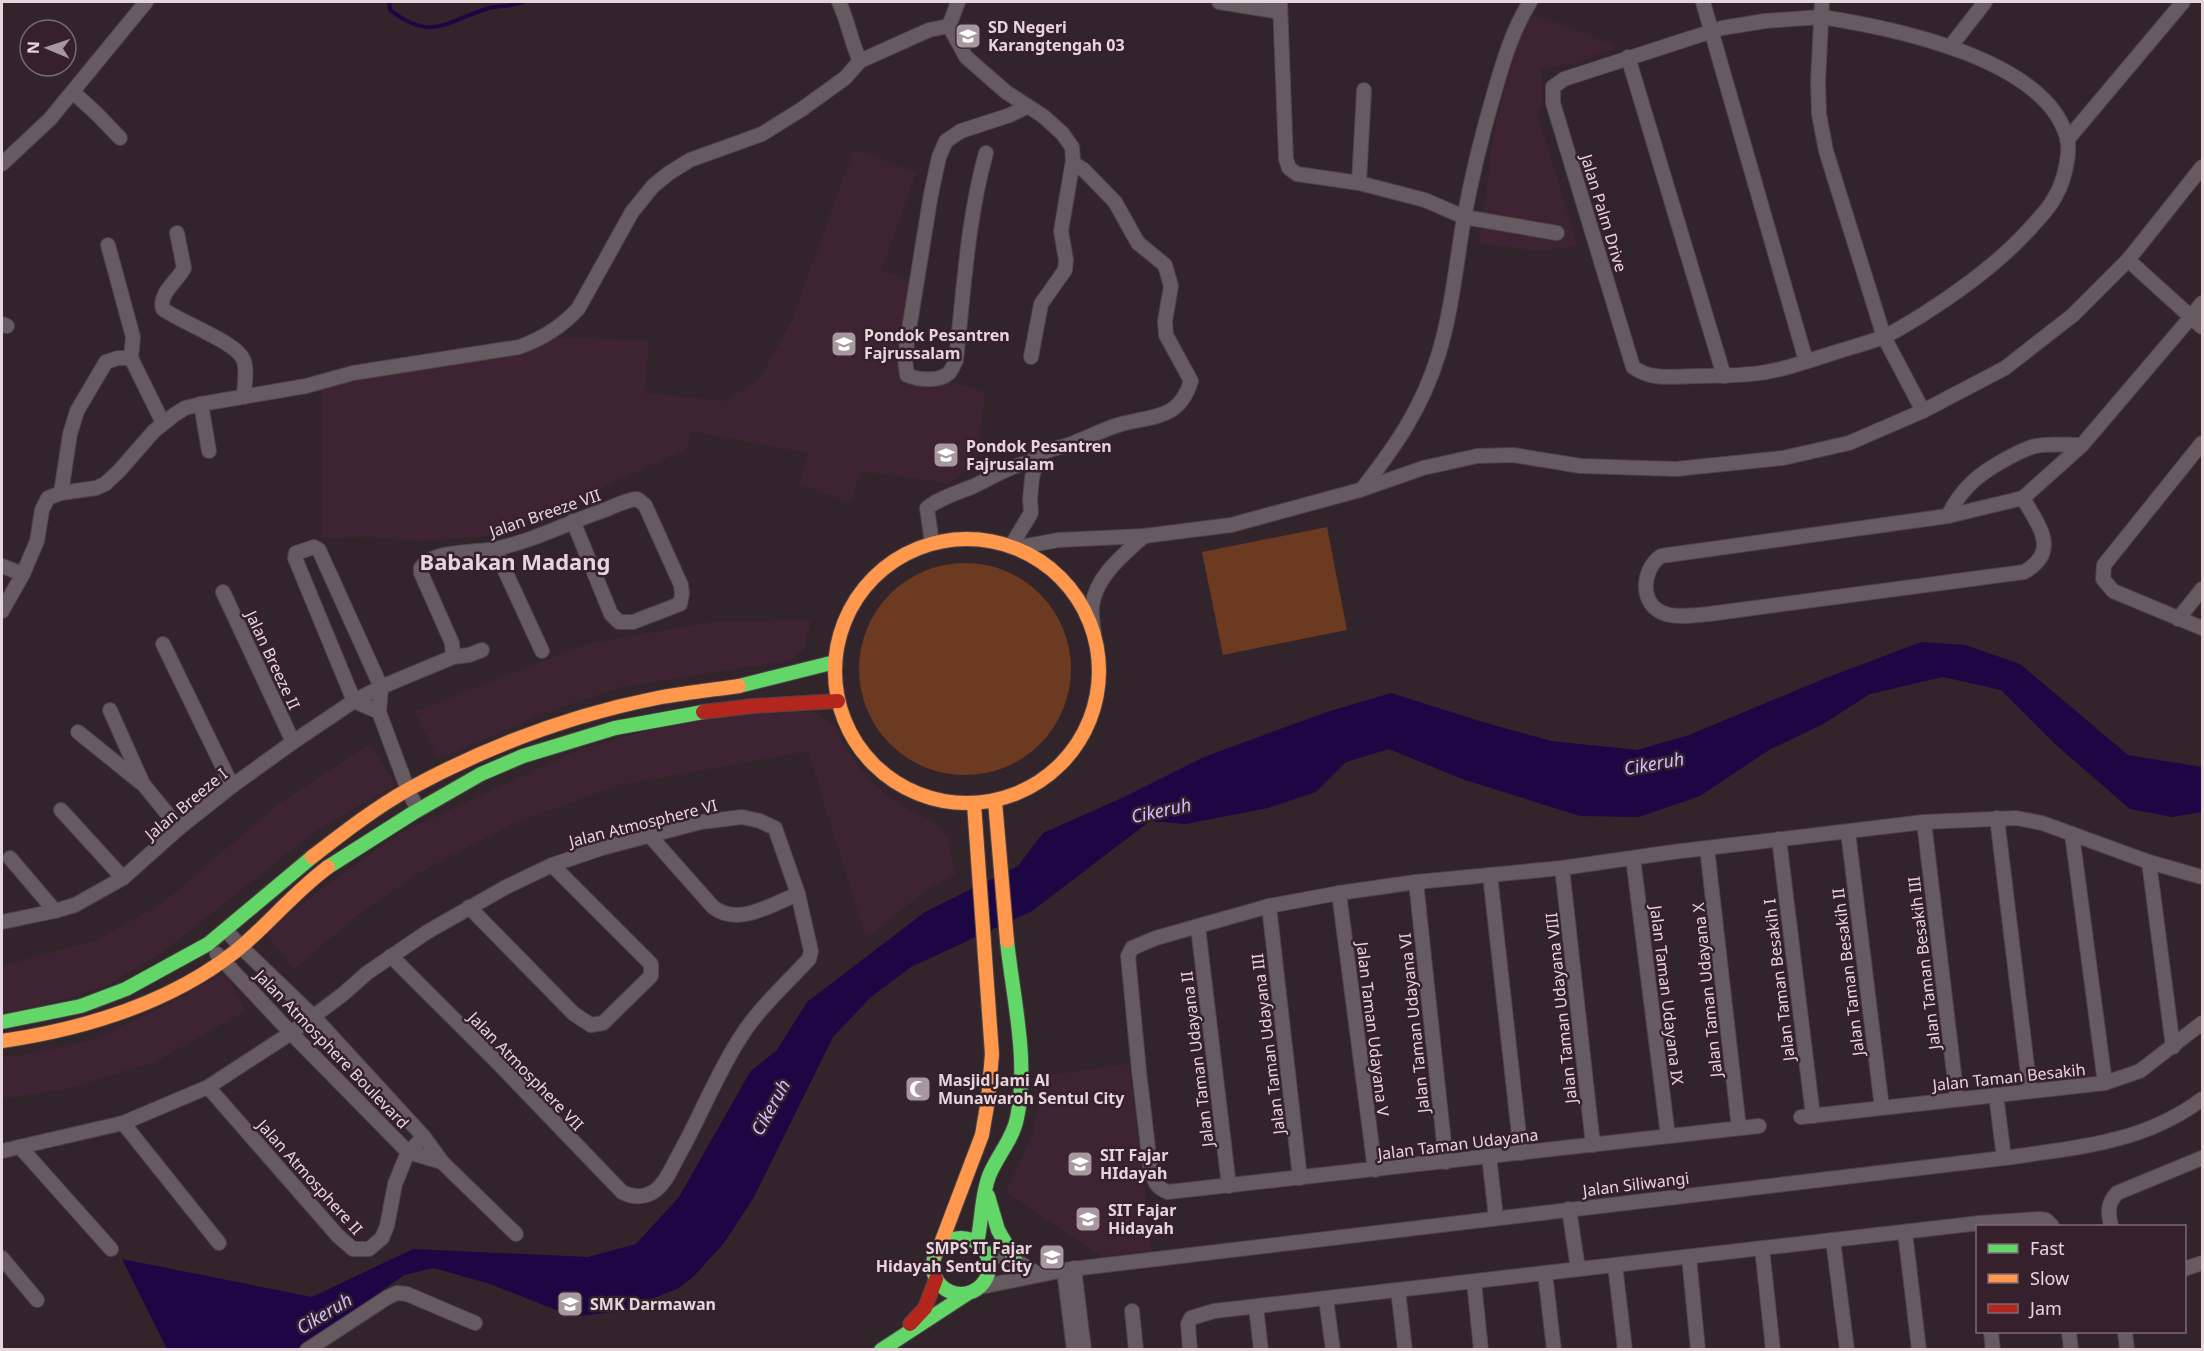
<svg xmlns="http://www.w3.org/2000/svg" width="2204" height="1351" font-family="'Noto Sans',sans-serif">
	<rect width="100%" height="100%" fill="#31252b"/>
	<g fill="#3e2432">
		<path d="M1533,14L1618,47L1576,63L1541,68L1543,102L1537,114L1578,246L1537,251L1479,243L1495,126L1516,45Z"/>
		<path d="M854,149L916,173L881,271L926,284L904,368L985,392L976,463L949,483L861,471L850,503L799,483L808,453L692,431L686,449L499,535L421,541L371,537L321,538V380L530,348L555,337L649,341L644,393L725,401L759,380L792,320Z"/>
		<path d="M811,620L804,649L791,660L621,687L547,712L438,759L415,712L587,644L713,622Z"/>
		<path d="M813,712L835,725L846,750L869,780L899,805L933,821L947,836L956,874L931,886L866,938L808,751L619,785L514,823L415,875L358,915L294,969L265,932L323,888L402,832L581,749L664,726L755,713Z"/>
		<path d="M370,744L396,785L318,829L160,954L106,986L55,1002L2,1013V966L95,941L163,903L280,803Z"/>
		<path d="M225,972L245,1011L155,1062L69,1088L2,1099V1057L31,1054L97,1038L180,998Z"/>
		<path d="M1129,1064L1152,1251L1101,1256L1006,1192L1032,1136L1044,1076Z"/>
	</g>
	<g fill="#6c3921">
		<path d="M1327,527L1347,630L1223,655L1202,552Z"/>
		<circle cx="965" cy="669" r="106"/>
	</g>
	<path fill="#1c0643" d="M1921,642L1965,645L2020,664L2128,755L2202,767V812L2172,817L2130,809L2056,745L2001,690L1943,677L1870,694L1823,724L1769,750L1700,796L1639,817L1580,816L1462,779L1389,749L1346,762L1316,792L1268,808L1186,824L1150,821L1032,911L911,967L871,997L833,1037L754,1197L724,1243L694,1276L679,1288L622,1311L579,1316L561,1312L490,1284L434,1268L404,1275L301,1349H167L122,1259L312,1297L413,1249L588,1257L636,1244L679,1197L750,1072L777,1050L807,1002L925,912L1018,866L1043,833L1122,798L1204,757L1327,712L1391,693L1486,723L1551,741L1637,750L1689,735L1821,680Z"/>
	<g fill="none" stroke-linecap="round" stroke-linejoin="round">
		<path stroke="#1c0643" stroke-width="4" d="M389,2L390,10C432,42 445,22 486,9C498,5 512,7 523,2"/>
		<g stroke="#4d4348" stroke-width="16">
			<g id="street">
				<path d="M839,2C848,21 851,42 860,61"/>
				<path d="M1219,2L1280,12"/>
				<path d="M1280,2L1286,159L1289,168L1297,174L1359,183L1425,200L1464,217L1557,233"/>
				<path d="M1703,2L1806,361"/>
				<path d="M1822,2L1818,82L1819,114L1826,151L1884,337L1923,411"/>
				<path d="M1822,17C1892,28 2045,58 2067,138C2071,153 2064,181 2056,195C2051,206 2042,215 2034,224C2003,260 1963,289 1922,315C1910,322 1896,332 1883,337C1865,344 1845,349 1827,355C1807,361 1786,369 1766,372C1744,376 1720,376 1698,376C1676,376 1651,381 1633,367L1553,103V87L1564,79L1722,28L1765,21Z"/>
				<path d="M949,26L966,57L1006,92L1043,116L1062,133L1072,147L1073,160L1061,231L1066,260L1065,270L1041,304L1031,357"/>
				<path d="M1950,47L1985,2"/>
				<path d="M1628,57L1724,376"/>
				<path d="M73,92L97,114L120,138"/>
				<path d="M2067,140L2183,2"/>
				<path d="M986,153C967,221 964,290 956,360C954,364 952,370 949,373C939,382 918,380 907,375L905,360L907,342L931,194L939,157L946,141L961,131L1010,115L1026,107"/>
				<path d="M2,164L50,119L146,2"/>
				<path d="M1359,183L1364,90"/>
				<path d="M177,233L184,268C178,281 158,293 163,309C180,322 236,342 243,359C248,369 244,386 244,397"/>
				<path d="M2128,260L2191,317L2202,303"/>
				<path d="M2,324L7,326"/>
				<path d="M131,358L163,423"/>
				<path d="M201,404L209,451"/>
				<path d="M2202,443L2104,565L2103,579L2113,591L2202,628"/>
				<path d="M1362,489C1395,447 1422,408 1438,356C1452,311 1456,264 1464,218C1472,175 1483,131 1495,90C1504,59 1513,29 1530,2"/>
				<path d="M61,493L70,434L77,411L106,362L118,358H131L133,337L108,245"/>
				<path d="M2023,498C2038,525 2061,551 2024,572L1709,614C1696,615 1678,618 1666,614C1639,606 1641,570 1661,556L1948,516L2023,498L2082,445L2191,317L2202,327"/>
				<path d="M1948,516C1961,488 1980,473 2006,459C2016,454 2025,448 2036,446C2051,443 2067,445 2082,445"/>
				<path d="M932,543L927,508C941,497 957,493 974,486C993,477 1009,466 1031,462C1043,448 1054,450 1071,444C1087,438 1102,430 1118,425C1152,415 1179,421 1191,381L1166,335L1165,321L1171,286L1165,265L1138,243L1115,202L1084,170L1073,163"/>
				<path d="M1011,546L1031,513L1030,499L1032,478L1038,455"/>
				<path d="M1016,548L1058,540L1144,536L1231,525L1360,490L1423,468L1477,456L1513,455L1581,466L1676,469L1783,458L1849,443L1923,411L2005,368L2073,315L2128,260L2202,167"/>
				<path d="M495,549L542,651"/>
				<path d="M2,566L23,574"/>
				<path d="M223,592L293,742"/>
				<path d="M2,611L23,574L37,541L42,510L48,498L61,493L96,488L105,484L119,471L154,431L174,415L185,408L201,404L306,386L353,373L519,347C542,339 561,327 578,309L632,212L653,186L669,173L690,160L762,134L802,109L845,78L860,61L929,30L949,26L958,2"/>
				<path d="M2178,619L2202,589"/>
				<path d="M1094,634C1093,625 1091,615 1092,606C1096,576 1123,555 1144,536"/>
				<path d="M163,644L232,786"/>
				<path d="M453,657L469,655L482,650"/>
				<path d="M110,710L143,784L179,828"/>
				<path d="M379,712L354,701L295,558L296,553L314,547L319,550L381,687L379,712L408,790L418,810"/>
				<path d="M78,732L140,782"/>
				<path d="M61,810L123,878"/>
				<path d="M1997,818L2030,1091"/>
				<path d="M1924,822L1957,1099"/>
				<path d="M1848,832L1882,1108"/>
				<path d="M2072,834L2105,1083"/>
				<path d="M650,836L713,907C738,927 772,904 798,894"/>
				<path d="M1779,839L1813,1116"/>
				<path d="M1707,848L1739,1128"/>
				<path d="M10,858L55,911"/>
				<path d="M1633,858L1668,1136"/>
				<path d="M2149,862L2173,1047"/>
				<path d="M1562,868L1593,1145"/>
				<path d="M1490,875L1521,1153"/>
				<path d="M1416,882L1446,1162"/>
				<path d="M1339,893L1375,1170"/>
				<path d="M1269,906L1300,1178"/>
				<path d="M469,907L574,1014L591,1025L603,1023L651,976V964L552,865"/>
				<path d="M2,922L55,911L75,905L123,878L179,828L232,786L293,742L354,701L381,687L453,657L452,643L421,573V568C432,550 474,553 494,549C531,542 567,523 602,511C613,507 625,500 637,499L645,505L681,585L682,594L680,604L633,622H619L611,614L573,521"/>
				<path d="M1198,927L1229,1186"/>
				<path d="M226,930L240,946L313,1016L424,1137L442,1162L516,1234"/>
				<path d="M217,954L291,1033L408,1152L442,1162"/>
				<path d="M208,1087L338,1236L353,1249H369L382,1238L387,1226L395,1184L408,1152L424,1137"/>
				<path d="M1996,1095L2004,1158"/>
				<path d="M1801,1117L2105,1083L2140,1071L2202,1023"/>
				<path d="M123,1123L219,1243"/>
				<path d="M1759,1126L1168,1192C1155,1188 1153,1178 1150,1165L1139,1071L1128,956L1132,948L1156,938L1269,906L1339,893L1416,882L1562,868L1673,852L1924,822L2016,818L2042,823L2149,862L2202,877"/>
				<path d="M20,1147L111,1249"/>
				<path d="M2,1151L123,1123L208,1087L291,1033L342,995L367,973L427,932L506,887L552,865L602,848L701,822L742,817L760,821L775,828L798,894L811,951L809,959C786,984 758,1009 740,1038C715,1077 699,1120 676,1160C671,1170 665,1183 656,1190C645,1198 633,1198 622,1192L499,1064L391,956"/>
				<path d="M1489,1156L1496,1218"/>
				<path d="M1569,1209L1578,1269"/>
				<path d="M2111,1226C2108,1212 2107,1204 2117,1193L2202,1158"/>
				<path d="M1905,1232L1919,1350"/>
				<path d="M1833,1240L1847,1350"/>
				<path d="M1762,1248L1773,1350"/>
				<path d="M986,1253L1015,1260L1038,1274"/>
				<path d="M1689,1257L1698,1350"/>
				<path d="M2,1258L37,1300"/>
				<path d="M1615,1265L1625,1350"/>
				<path d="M1074,1268L1084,1350"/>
				<path d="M2184,1269L2202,1263"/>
				<path d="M1064,1270L1074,1350"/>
				<path d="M1545,1273L1554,1350"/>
				<path d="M1474,1282L1481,1350"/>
				<path d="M980,1287L1064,1270L2004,1158C2075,1148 2144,1143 2202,1099"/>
				<path d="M1398,1290L1405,1350"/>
				<path d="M1326,1299L1333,1350"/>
				<path d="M1256,1307L1261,1350"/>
				<path d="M1132,1311L1136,1350"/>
				<path d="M1991,1332L1993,1350"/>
				<path d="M2069,1332L2071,1350"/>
				<path d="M2125,1332L2127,1350"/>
				<path d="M307,1350L388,1297L397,1293L407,1294L475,1323"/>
				<path d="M1190,1350L1188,1324L1191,1318L1214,1311L1980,1223L2039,1219L2046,1220L2052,1226"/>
			</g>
		</g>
		<g stroke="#4d4348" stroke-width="16">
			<g id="fast">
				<path d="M739,686L835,662"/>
				<path d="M328,867L413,813L481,774L523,756L615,728L703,712"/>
				<path d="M2,1022L81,1006L126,989L208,944L312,857"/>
				<path d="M988,1196L998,1230L1015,1260"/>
				<circle cx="961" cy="1266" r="28"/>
				<path d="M977,1243C982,1221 981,1197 989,1176C997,1156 1013,1139 1017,1118C1029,1061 1013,998 1007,941"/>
				<path d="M881,1350L967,1294"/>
			</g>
		</g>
		<g stroke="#4d4348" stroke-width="16">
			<g id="slow">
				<circle cx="967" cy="671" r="132"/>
				<path d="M995,801L1007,941"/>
				<path d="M312,857C343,833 375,808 409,789C486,747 571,715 657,698C684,693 711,690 739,686"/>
				<path d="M2,1041C84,1029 170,1003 236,951C268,925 294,892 328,867"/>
				<path d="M938,1251L982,1135L988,1100L992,1054L974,804"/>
			</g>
		</g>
		<g stroke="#4d4348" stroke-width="16">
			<g id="jam">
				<path d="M703,712L753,706L838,701"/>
				<path d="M910,1324L925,1308L936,1279"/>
			</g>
		</g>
		<use href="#street" stroke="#655b60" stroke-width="14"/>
		<use href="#fast" stroke="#63d668" stroke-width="14"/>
		<use href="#slow" stroke="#ff974d" stroke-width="14"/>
		<use href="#jam" stroke="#b3261e" stroke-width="14"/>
	</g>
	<defs>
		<g id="school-square" transform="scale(1.35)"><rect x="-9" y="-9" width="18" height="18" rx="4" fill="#a6989e" stroke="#36202b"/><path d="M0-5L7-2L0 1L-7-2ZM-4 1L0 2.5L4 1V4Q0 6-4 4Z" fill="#fff"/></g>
		<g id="mosque-square" transform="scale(1.35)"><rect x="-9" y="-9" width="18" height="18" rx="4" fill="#a6989e" stroke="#36202b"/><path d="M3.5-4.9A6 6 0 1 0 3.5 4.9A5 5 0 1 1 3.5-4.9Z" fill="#fff"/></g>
	</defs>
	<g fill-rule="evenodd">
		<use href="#school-square" x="968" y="36"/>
		<use href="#school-square" x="844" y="344"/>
		<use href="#school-square" x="946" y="455"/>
		<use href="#mosque-square" x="918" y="1089"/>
		<use href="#school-square" x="1080" y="1164"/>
		<use href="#school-square" x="1088" y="1219"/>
		<use href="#school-square" x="1052" y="1257"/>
		<use href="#school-square" x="570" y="1304"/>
	</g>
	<g text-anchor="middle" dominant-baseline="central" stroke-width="5" stroke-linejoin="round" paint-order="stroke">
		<g font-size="16" font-weight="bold" fill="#e5d6dc" stroke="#36202b" text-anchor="start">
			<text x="988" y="27">SD Negeri<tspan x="988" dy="18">Karangtengah 03</tspan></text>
			<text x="864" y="335">Pondok Pesantren<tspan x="864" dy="18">Fajrussalam</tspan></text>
			<text x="966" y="446">Pondok Pesantren<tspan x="966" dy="18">Fajrusalam</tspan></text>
			<text x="938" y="1080">Masjid Jami Al<tspan x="938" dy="18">Munawaroh Sentul City</tspan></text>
			<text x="1100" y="1155">SIT Fajar<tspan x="1100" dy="18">HIdayah</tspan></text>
			<text x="1108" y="1210">SIT Fajar<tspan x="1108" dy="18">Hidayah</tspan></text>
			<text x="1032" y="1248" text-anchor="end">SMPS IT Fajar<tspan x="1032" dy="18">Hidayah Sentul City</tspan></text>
			<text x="590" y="1304">SMK Darmawan</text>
		</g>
		<g font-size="16" fill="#e5d6dc" stroke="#36202b">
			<text transform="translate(1604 213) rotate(73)">Jalan Palm Drive</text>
			<text transform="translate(545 513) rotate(-19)">Jalan Breeze VII</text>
			<text transform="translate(273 660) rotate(65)">Jalan Breeze II</text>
			<text transform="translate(186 804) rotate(-40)">Jalan Breeze I</text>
			<text transform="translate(643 823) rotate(-14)">Jalan Atmosphere VI</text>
			<text transform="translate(1924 963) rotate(-97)">Jalan Taman Besakih III</text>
			<text transform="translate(1848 972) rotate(-97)">Jalan Taman Besakih II</text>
			<text transform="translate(1779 980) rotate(-97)">Jalan Taman Besakih I</text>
			<text transform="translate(1707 990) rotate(-96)">Jalan Taman Udayana X</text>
			<text transform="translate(1667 995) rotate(83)">Jalan Taman Udayana IX</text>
			<text transform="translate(1561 1008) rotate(-96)">Jalan Taman Udayana VIII</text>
			<text transform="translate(1414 1023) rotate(-96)">Jalan Taman Udayana VI</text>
			<text transform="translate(1373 1029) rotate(83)">Jalan Taman Udayana V</text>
			<text transform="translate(1268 1044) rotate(-97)">Jalan Taman Udayana III</text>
			<text transform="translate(332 1049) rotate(46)">Jalan Atmosphere Boulevard</text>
			<text transform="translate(1197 1059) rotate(-97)">Jalan Taman Udayana II</text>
			<text transform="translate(526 1071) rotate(46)">Jalan Atmosphere VII</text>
			<text transform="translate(2009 1077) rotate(-6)">Jalan Taman Besakih</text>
			<text transform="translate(1458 1144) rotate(-7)">Jalan Taman Udayana</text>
			<text transform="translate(310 1177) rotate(48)">Jalan Atmosphere II</text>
			<text transform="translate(1636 1184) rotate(-7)">Jalan Siliwangi</text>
		</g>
		<g font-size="18" font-style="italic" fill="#c8c1fe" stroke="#36202b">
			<text transform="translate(1654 763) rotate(-10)">Cikeruh</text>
			<text transform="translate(1161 810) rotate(-12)">Cikeruh</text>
			<text transform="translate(770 1107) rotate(-61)">Cikeruh</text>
			<text transform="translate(324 1313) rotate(-31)">Cikeruh</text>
		</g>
		<g font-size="22" font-weight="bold" fill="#e5d6dc" stroke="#36202b">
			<text x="515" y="561">Babakan Madang</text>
		</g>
	</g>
	<rect width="2204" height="1351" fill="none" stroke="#e5d6dc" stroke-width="6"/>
	<rect x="1976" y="1225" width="210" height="108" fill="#36202b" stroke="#7c6972" stroke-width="1.5"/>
	<rect x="1988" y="1244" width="30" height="9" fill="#63d668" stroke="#7c6972" stroke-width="1.5"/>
	<text x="2030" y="1255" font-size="18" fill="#e5d6dc">Fast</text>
	<rect x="1988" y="1274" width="30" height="9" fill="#ff974d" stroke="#7c6972" stroke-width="1.5"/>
	<text x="2030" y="1285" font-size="18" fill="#e5d6dc">Slow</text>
	<rect x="1988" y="1304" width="30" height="9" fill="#b3261e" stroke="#7c6972" stroke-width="1.5"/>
	<text x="2030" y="1315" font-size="18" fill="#e5d6dc">Jam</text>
	<g transform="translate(48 48) rotate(272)"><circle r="28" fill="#36202b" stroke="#7c6972" stroke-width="1.5"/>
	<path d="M0-4.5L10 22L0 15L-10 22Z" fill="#a6989e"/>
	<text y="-9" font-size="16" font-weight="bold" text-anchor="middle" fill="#e5d6dc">N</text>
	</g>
</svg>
